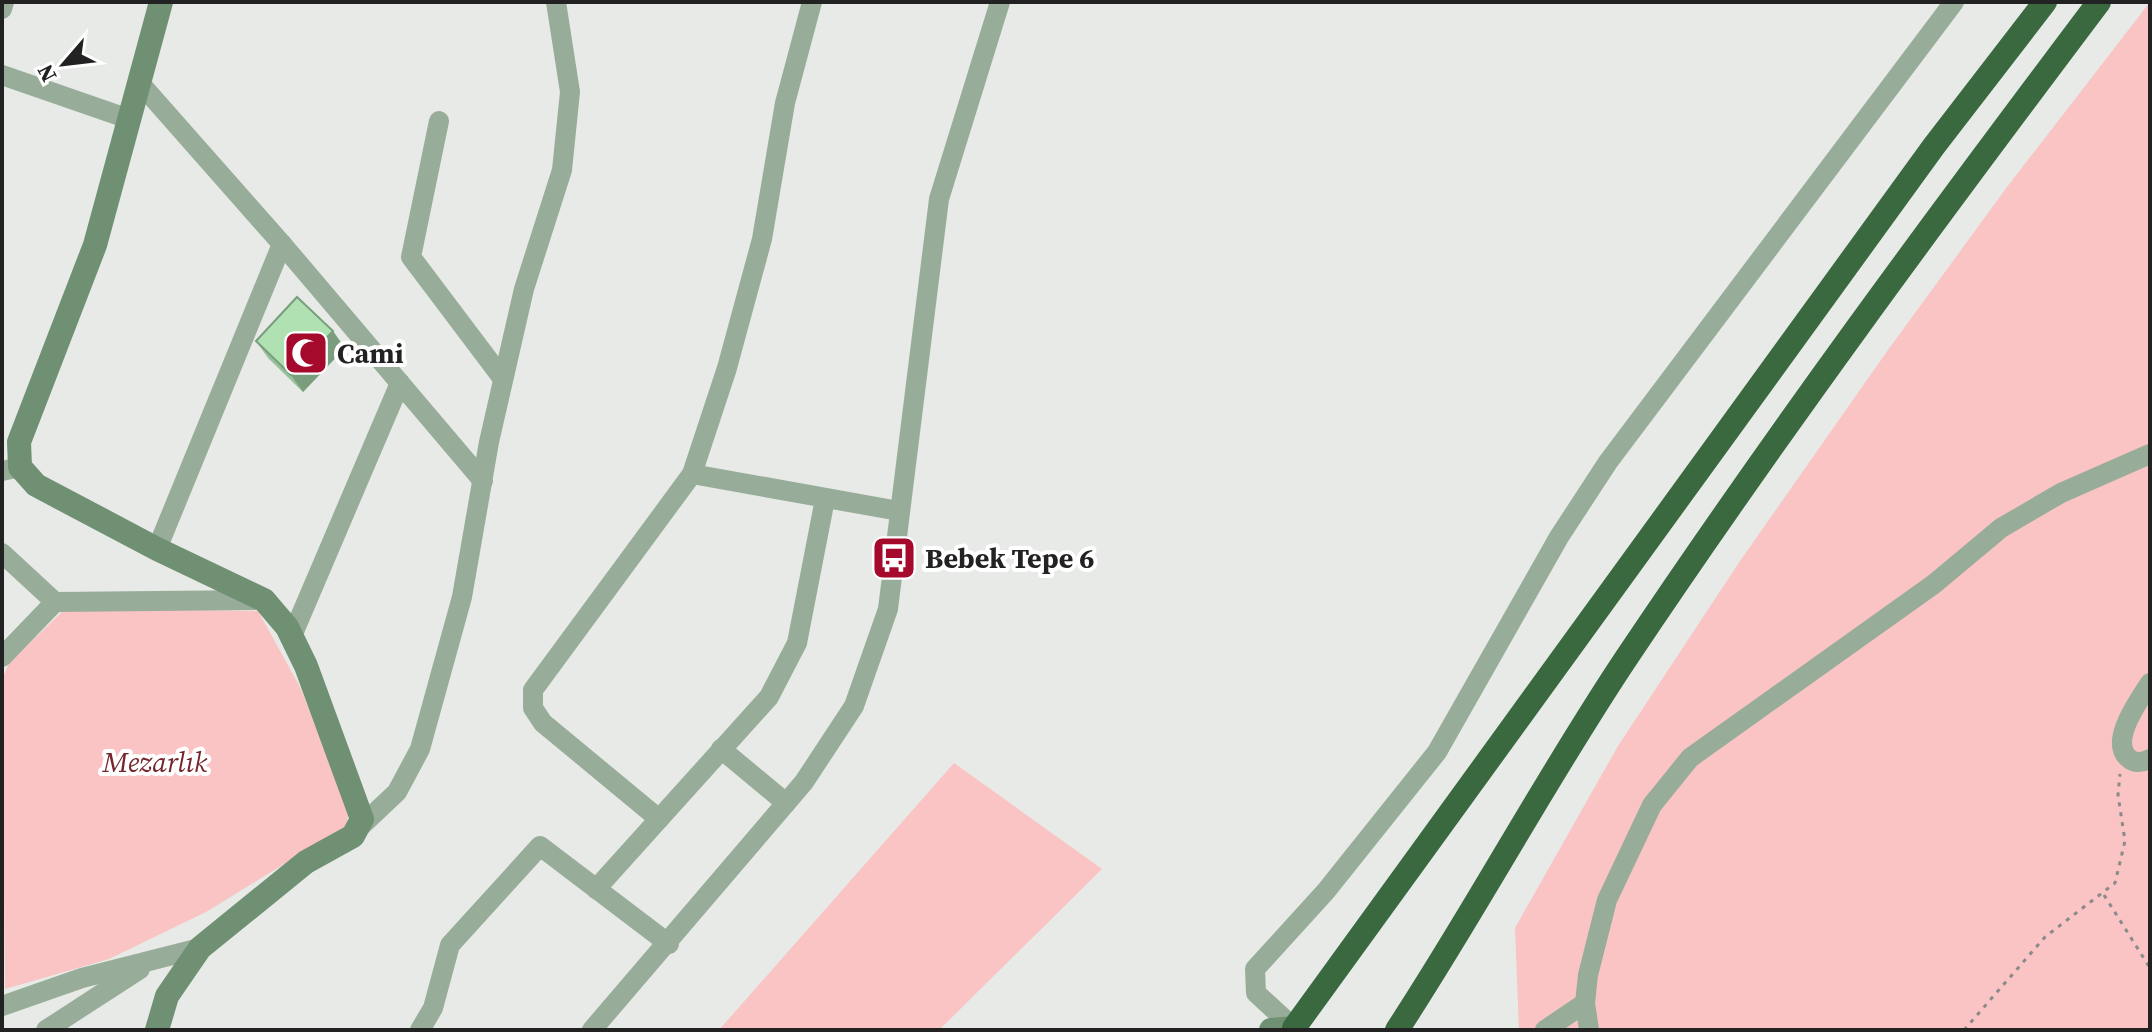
<svg xmlns="http://www.w3.org/2000/svg" width="2152" height="1032" font-family="'Source Serif 4',serif">
	<rect width="100%" height="100%" fill="#e7eae7"/>
	<g fill="#f9c4c3">
		<path d="M2150,2V1030H1519L1515,928L1618,746L1740,561L1888,350L2007,187Z"/>
		<path d="M66,608L258,611L300,687L349,812L346,826L206,912L109,959L5,989L2,680L9,663Z"/>
		<path d="M954,763L1102,869L939,1030H719Z"/>
	</g>
	<g fill="none" stroke-linecap="round" stroke-linejoin="round">
		<g stroke="#898b89" stroke-width="3" stroke-dasharray="4 6" stroke-linecap="butt">
			<path d="M2104,895L2150,968"/>
			<path d="M1964,1030L2045,937L2115,883L2125,841L2118,795L2120,774"/>
		</g>
		<g stroke="#98ad99" stroke-width="20">
			<path d="M2,9L4,2"/>
			<path d="M2,75L129,119"/>
			<path d="M139,82L282,244L483,481"/>
			<path d="M439,121L411,257L503,379"/>
			<path d="M2,471L20,467"/>
			<path d="M692,474L899,511"/>
			<path d="M157,549L282,244"/>
			<path d="M2,553L55,602"/>
			<path d="M292,636L400,383"/>
			<path d="M2,657L55,602L263,600"/>
			<path d="M2150,683C2140,699 2106,744 2131,760C2138,764 2144,762 2150,759"/>
			<path d="M721,749L786,803"/>
			<path d="M659,819L543,723L533,708V690L692,474L727,368L762,239L785,103L812,2"/>
			<path d="M361,826L397,792L420,749L462,597L489,442L524,289L562,170L570,92L556,2"/>
			<path d="M596,889L769,697L797,643L825,499"/>
			<path d="M2,1006L82,978L200,948"/>
			<path d="M1294,1028L1256,993L1255,969L1326,891L1437,752L1559,537L1608,462L1954,2"/>
			<path d="M46,1030L140,969"/>
			<path d="M420,1030L433,1008L450,945L540,846L669,944"/>
			<path d="M592,1030L804,782L854,706L888,609L939,199L1000,2"/>
			<path d="M1545,1030L1585,1003"/>
			<path d="M1589,1030L1585,1003L1588,975L1607,900L1652,805L1690,758L1934,584L2001,528L2061,493L2150,454"/>
		</g>
		<g stroke="#709073" stroke-width="24">
			<path d="M157,1030L167,996L200,948L306,862L353,836L362,819L306,666L287,627L264,600L157,549L36,485L20,467L19,442L95,245L161,2"/>
			<path d="M1271,1030L1294,1028"/>
		</g>
		<g stroke="#3a683f" stroke-width="24">
			<path d="M1296,1030L1294,1028L1934,146L2045,2"/>
			<path d="M1397,1030C1477,908 1546,778 1627,657C1777,433 1937,217 2099,2"/>
		</g>
	</g>
	<path fill="#96c29a" d="M256,341L345,348L303,392L268,358Z"/>
	<path fill="#7a9e7d" d="M333,331L345,348L303,392L291,375Z"/>
	<path fill="#afe1b3" stroke="#7a9e7d" stroke-width="2" d="M297,297L333,331L291,375L256,341Z"/>
	<defs>
		<g id="mosque-square" transform="scale(2.3)"><rect x="-9" y="-9" width="18" height="18" rx="4" fill="#a50a2d" stroke="#fff"/><path d="M3.5-4.9A6 6 0 1 0 3.5 4.9A5 5 0 1 1 3.5-4.9Z" fill="#fff"/></g>
		<g id="bus-square" transform="scale(2.3)"><rect x="-9" y="-9" width="18" height="18" rx="4" fill="#a50a2d" stroke="#fff"/><path d="M-5-6H5V4H4V6H2V4H-2V6H-4V4H-5ZM-3.5-4V0h7V-4ZM-3.5 1.2v1.5H-2V1.2ZM2 1.2v1.5H3.5V1.2Z" fill="#fff"/></g>
	</defs>
	<g fill-rule="evenodd">
		<use href="#mosque-square" x="306" y="353"/>
		<use href="#bus-square" x="894" y="558"/>
	</g>
	<g text-anchor="middle" dominant-baseline="central" stroke-width="8" stroke-linejoin="round" paint-order="stroke">
		<g font-size="28" font-weight="bold" fill="#212221" stroke="#fff" text-anchor="start">
			<text x="337" y="353">Cami</text>
			<text x="925" y="558">Bebek Tepe 6</text>
		</g>
		<g font-size="28" font-style="italic" fill="#75252c" stroke="#fff">
			<text x="155" y="762">Mezarlık</text>
		</g>
	</g>
	<rect width="2152" height="1032" fill="none" stroke="#212221" stroke-width="8"/>
	<g transform="translate(64 64) rotate(242)" stroke="#ffffff" stroke-width="6" paint-order="stroke">
	<path d="M0-6L14 30L0 20L-14 30Z" fill="#212221"/>
	<text y="-12" font-size="22" font-weight="bold" text-anchor="middle" fill="#212221">N</text>
	</g>
</svg>
